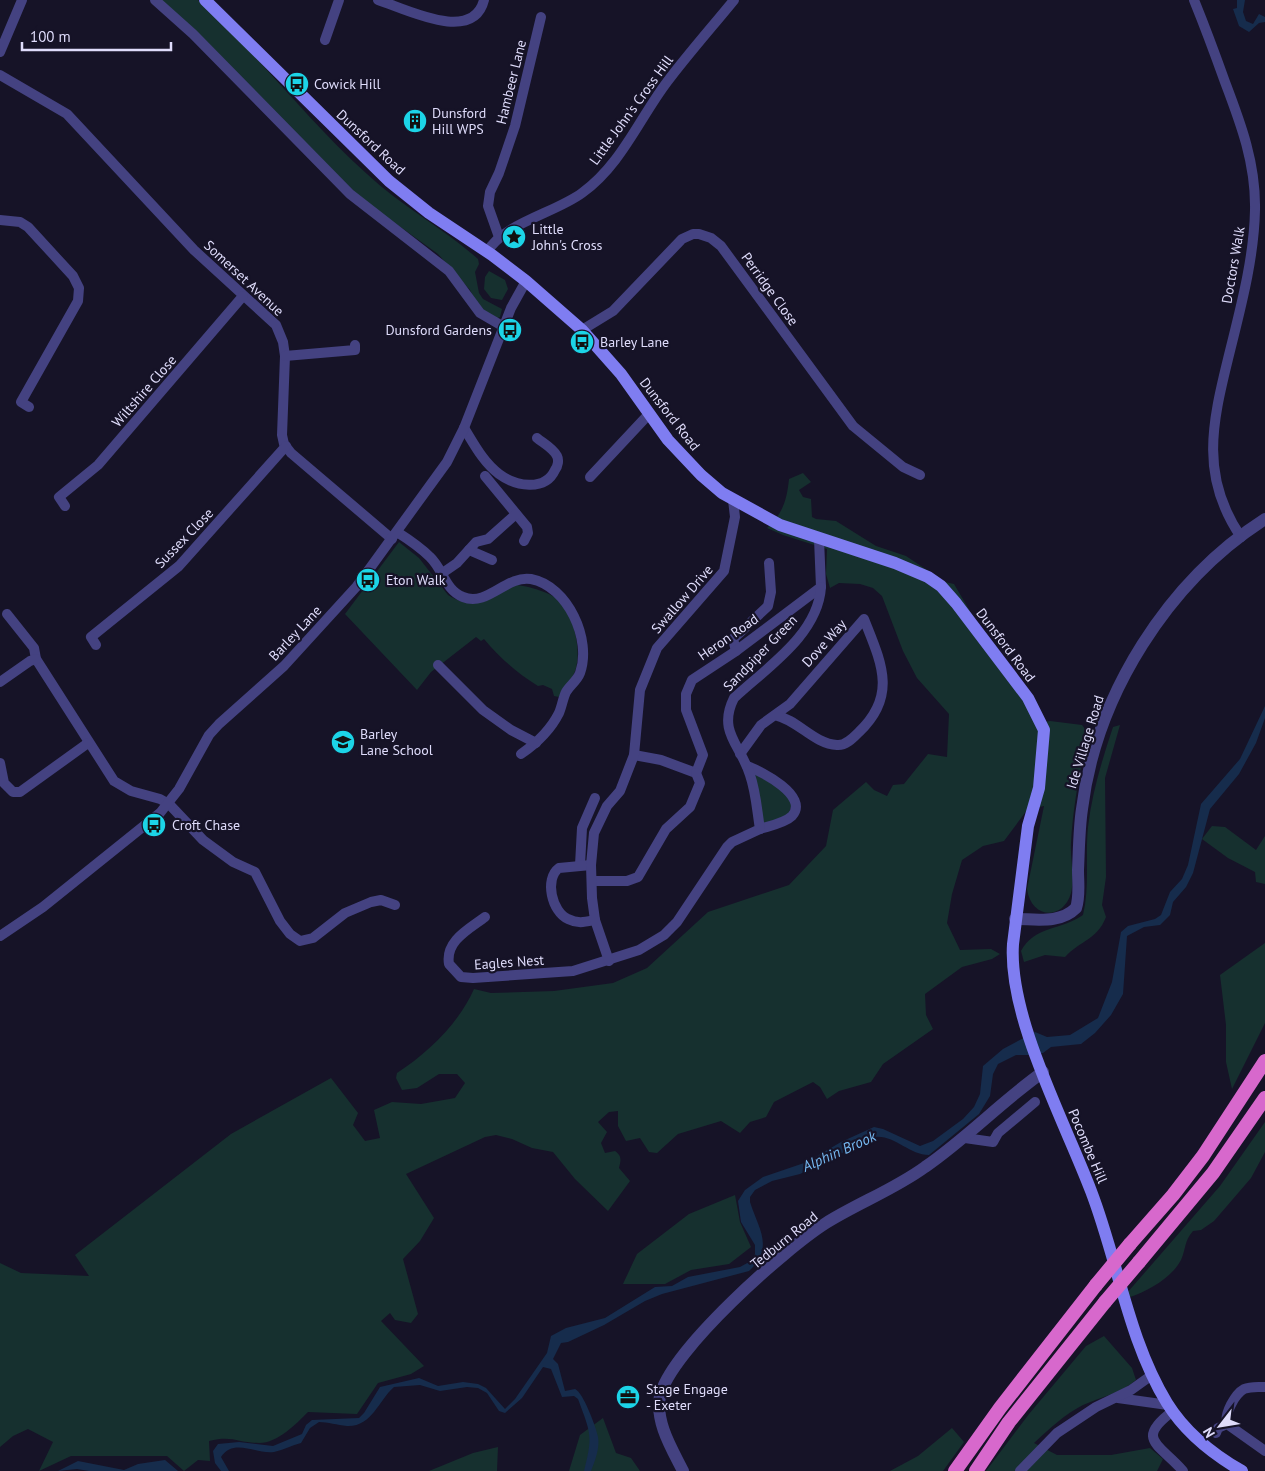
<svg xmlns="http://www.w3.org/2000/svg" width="1265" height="1471" font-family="'PT Sans',sans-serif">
	<rect width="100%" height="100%" fill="#161327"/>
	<g fill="#16302f">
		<path d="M161,0H198C258,54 307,120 367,174C401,206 443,228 478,259L479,264L475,272L479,293L483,299L502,309L500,317L496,319L479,308L470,290L438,254L363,200Z"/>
		<path d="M489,271L505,280L508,289L502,300L491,298L484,289L485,277Z"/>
		<path d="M803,473L811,482L799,490L803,497L811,499L812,517L816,519L836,521L876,546L906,556L945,582L954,584L980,628L976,639L1029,708L1036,724L1050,721L1082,725L1088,733C1080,769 1073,807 1071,843C1070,859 1075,877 1071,893C1063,921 1031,919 1027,889L1044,806L1027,810L1004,841L983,846L962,860L952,894L947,923L960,950L991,949L1000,954L992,959L962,967L925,994L926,1015L933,1029L883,1064L871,1082L839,1091L827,1099L820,1087L813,1082L774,1102L766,1117L750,1122L740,1133L721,1121L678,1134L657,1153L649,1152L640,1138L626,1141L618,1126V1111L609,1112L598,1122L607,1132L601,1143L605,1153L615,1151C622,1156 621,1160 619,1168L630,1181L608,1211L575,1179L553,1152L532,1148L512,1139L496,1135L485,1137L406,1174L434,1218L420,1241L403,1259L418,1314L411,1323L395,1320L390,1313L381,1321L424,1366L411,1374L378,1383L357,1414L308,1412C296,1424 278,1443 259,1443C238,1443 233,1435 209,1441L210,1461L198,1460L184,1471L167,1456H71L39,1471L53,1442L28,1429L13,1436L0,1447V1263L21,1273L89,1276L75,1255L231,1134L331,1078L358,1113L353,1125L365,1141L380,1138L374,1110L392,1102L421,1104L455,1098L465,1083L457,1074H439L417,1088L402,1090L396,1078L397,1073C428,1053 459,1023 474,989L491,993L554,991L613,983L647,968L708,912L789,885L826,846L833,810L866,782L874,790L887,796L893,785L904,784L928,754L947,757L949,714L917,678L903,651L882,596L873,588L860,584L839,583L830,588L826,574L827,549L783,535L767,528C783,514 787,499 789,479Z"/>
		<path d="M399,542L419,558L448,595C483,617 490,585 515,585C526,585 555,594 561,602C574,617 581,649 576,668C573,679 564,687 559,697L554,696L552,689L543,685L538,686C517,673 500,658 484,639L481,641L476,637L431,672L417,690L345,614Z"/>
		<path d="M1120,725L1105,778L1106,877L1102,905L1106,917C1097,940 1081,940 1065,957L1045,955L1024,962L1021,951C1034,926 1062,930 1083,915C1090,886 1085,857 1088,827C1092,793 1102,760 1113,727Z"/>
		<path d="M754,773L787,793L792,805L788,815L765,825L762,822Z"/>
		<path d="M1212,826L1225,827L1256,850L1265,836V884L1256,882L1255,872L1228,858L1202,839Z"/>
		<path d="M1265,943V1023L1232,1089L1226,1062V1025L1220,975Z"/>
		<path d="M1265,1122V1152L1251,1178L1214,1221L1201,1230L1193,1231C1184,1241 1186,1249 1181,1260C1172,1277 1149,1291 1130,1297L1127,1293L1220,1186Z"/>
		<path d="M735,1195L740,1222L751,1247L729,1264L691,1270L665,1284H623L637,1254L689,1214Z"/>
		<path d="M1104,1336L1132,1368L1136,1380C1121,1393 1101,1397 1083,1405C1065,1414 1049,1429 1034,1443L1057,1455H1111L1150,1448L1163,1459L1157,1471H986L1029,1414L1086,1346Z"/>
		<path d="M603,1418L616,1453L631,1458L640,1471H569L580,1435Z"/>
		<path d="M952,1428L964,1442L943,1471H890L918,1456Z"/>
		<path d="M498,1447L497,1471H429L473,1453Z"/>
	</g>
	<g fill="#162c4c">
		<path d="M1237,0H1245L1243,12L1246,21L1253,24L1259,14L1265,17V22L1259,23L1249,32L1239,26L1233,9L1237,8Z"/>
		<path d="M1265,706V718L1256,743L1239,774L1210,809L1193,873L1186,887L1173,902L1170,915L1160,925L1144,927L1127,936L1123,994L1111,1015L1095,1033L1081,1044L1051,1047L1043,1053L1030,1055H1016L998,1064L993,1074L990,1096L979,1114L929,1155C909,1155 894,1134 874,1137L800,1174L772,1181L755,1190L750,1197V1202C758,1228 775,1247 749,1271L662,1294L645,1301L604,1325L568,1342L561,1343L553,1359L558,1364L565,1391L575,1389C583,1392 596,1427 598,1437C600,1448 595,1461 591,1471H584C593,1435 591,1434 578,1399L574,1396L562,1397L551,1369L543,1367L522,1398L505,1413L499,1411L487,1393L478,1388L467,1387L440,1391L420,1385L394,1387C378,1401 372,1427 347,1426C337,1425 328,1422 319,1422L310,1428L301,1443C292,1445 284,1450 274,1452C257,1455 234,1437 221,1457L229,1471H221L215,1463L213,1451L218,1444L239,1442L273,1446L302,1434L306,1425L312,1420L359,1418L364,1413L380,1387L419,1378L438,1386L463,1382L478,1384L486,1388L505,1409L515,1399L547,1353L551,1336L566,1328L605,1318L655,1287L672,1286L688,1277L740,1267L751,1261L755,1254V1245L741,1222L738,1201L745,1190L763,1177L807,1162L841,1142L874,1127L883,1129L920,1146L933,1141L963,1119L974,1107L980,1094L983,1066L1003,1049L1035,1032L1047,1037L1070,1035L1098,1018L1112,982L1121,932L1128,926L1155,919L1161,915L1170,892L1182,879L1188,865L1201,804L1240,759Z"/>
		<path d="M165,1460L178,1471H89L77,1469L58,1471L78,1461L124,1470L138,1464Z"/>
	</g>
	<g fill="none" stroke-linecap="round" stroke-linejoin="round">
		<g stroke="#444281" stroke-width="10">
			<path d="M155,0L193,34L350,194L449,271L480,313L504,327"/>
			<path d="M378,0C406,9 473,44 484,0"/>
			<path d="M1194,0C1205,27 1215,54 1225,82C1241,124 1256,164 1255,210C1254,260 1240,310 1228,359C1212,424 1200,477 1241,537"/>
			<path d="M325,40L339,0"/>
			<path d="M0,52L22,0"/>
			<path d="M0,75L67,114L194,250L276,325L283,342L285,356L282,435L284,444L291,453L392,539"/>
			<path d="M0,220L20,222L28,227L73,276L79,288L78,301L21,402L29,407"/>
			<path d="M499,237L488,206L490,192L499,173L515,126L541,17"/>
			<path d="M487,252C504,223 555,213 582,193C621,165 639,119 667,82C688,54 712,27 734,0"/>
			<path d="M582,330L613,311L682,239L693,234H699L711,238L721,246L853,426L903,467L920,475"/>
			<path d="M285,356L355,350V345"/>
			<path d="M464,428C474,444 483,462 499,474C515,486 545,492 555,470C558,466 559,460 557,456C553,448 543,443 537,438"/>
			<path d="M485,476L527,527L528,533L524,541"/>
			<path d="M590,477L648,415"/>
			<path d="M65,506L59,497L98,465L243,296"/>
			<path d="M397,532C408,539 420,547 430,557C443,569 445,590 463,597C488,607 506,575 531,579C568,586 592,640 580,673C577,681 570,685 566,692C563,698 562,706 559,713C550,731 537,743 521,754"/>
			<path d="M469,550L492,560"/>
			<path d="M441,574L457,563L476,542L488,539L516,514"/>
			<path d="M7,614L34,648L36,659L114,781L131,791L160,799L169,804L203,840L233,862L255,872L280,921L290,934L300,941L313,938L345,913L371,902L381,900L395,905"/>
			<path d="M96,645L91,637L179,566L286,446"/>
			<path d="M736,651L733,639L768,606L771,592L769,563"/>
			<path d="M438,665L483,710L511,730L536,743"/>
			<path d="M0,682L30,661L36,659"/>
			<path d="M740,754L761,725L790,704L864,619C881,662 898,695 859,732C854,737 846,746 837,745C814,744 798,720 775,715"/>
			<path d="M634,755L661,760L696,773"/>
			<path d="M0,763L4,783L13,792H20L88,743"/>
			<path d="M747,766C761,771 810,796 792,816C785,823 769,826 760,829"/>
			<path d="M696,773L703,755L686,710V694L692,680L736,651L821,587L819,539"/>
			<path d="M580,865L582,828L595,798"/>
			<path d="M591,865L559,868C544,879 552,912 568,919C578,924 585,922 595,920"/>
			<path d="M592,881H627L638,877L666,829L690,807L700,783L696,773"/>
			<path d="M485,917C469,929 445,941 449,964L461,977L473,978L573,971L639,950L664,935L677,922L727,847L732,842L760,829C757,811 756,792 750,775C741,745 717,732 734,698C766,668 818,635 821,587"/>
			<path d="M0,936L43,907L160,813L179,789L209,735L219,724L284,666L357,586L447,462L464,428L511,308L526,281"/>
			<path d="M609,961L595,920L592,898L591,865L594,833L607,806L620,791L634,755L640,690L657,648L724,571L735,517L733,500"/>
			<path d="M965,1138L993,1142L998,1133L1035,1102"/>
			<path d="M1118,1398L1168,1405"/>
			<path d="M1173,1411C1134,1440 1160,1444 1183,1471"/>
			<path d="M1227,1424C1224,1414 1235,1394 1244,1389C1251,1386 1258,1387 1265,1387"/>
			<path d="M1216,1433L1218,1428L1227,1424L1265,1451"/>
			<path d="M1020,1471L1057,1433L1096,1407L1131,1390L1152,1375"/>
		</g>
		<g stroke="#444281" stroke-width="12">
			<path d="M1015,919C1036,919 1060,924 1076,908C1080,896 1078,882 1078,870C1079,850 1079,829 1082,809C1096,695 1168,581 1265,519"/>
			<path d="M683,1471C672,1449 655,1422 660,1396C671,1350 785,1249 826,1223C858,1203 895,1189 925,1167C967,1138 1002,1101 1043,1072"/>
		</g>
		<path stroke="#7f7df1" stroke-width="12" d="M205,0L389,181L429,213L492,255L526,281L582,330L621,374L668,440L701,475L722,493L780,525L895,563L928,577L941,586L956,603L1028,698L1044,730L1039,788L1028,826L1013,944C1008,1017 1065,1122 1091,1191C1118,1261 1128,1339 1167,1403C1185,1432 1214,1455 1242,1471"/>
		<g stroke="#d768cc" stroke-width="14">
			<path d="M1130,1244L1173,1195L1203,1156L1265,1061"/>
			<path d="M1139,1262L1213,1173L1265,1098"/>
			<path d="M955,1471L1000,1408L1096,1285"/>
			<path d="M976,1471L1009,1422L1105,1302"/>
		</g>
		<g stroke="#d768cc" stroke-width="14">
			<path d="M1096,1285L1130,1244"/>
			<path d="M1105,1302L1139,1262"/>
		</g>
	</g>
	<defs>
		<g id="bus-disc" transform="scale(1.25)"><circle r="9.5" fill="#1cd4e7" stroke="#161327"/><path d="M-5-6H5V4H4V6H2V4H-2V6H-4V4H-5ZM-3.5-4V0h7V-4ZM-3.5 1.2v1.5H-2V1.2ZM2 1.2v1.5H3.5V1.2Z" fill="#111"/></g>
		<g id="building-disc" transform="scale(1.25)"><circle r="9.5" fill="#1cd4e7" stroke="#161327"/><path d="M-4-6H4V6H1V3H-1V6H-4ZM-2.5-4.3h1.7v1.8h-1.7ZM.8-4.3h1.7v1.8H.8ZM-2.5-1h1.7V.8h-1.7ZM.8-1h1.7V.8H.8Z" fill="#111"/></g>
		<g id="sight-disc" transform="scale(1.25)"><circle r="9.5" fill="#1cd4e7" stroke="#161327"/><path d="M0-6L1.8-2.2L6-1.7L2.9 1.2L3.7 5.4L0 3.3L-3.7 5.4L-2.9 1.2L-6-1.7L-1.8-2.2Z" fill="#111"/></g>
		<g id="school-disc" transform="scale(1.25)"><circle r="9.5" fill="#1cd4e7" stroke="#161327"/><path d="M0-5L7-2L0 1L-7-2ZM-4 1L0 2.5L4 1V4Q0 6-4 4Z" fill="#111"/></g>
		<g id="office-disc" transform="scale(1.25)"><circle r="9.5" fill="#1cd4e7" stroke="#161327"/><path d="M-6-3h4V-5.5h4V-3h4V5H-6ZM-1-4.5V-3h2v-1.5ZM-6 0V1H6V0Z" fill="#111"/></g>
	</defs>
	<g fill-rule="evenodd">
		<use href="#bus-disc" x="297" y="84"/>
		<use href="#building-disc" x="415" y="121"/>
		<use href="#sight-disc" x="514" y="237"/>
		<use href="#bus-disc" x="510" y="330"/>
		<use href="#bus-disc" x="582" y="342"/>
		<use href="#bus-disc" x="368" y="580"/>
		<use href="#school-disc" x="343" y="742"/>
		<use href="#bus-disc" x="154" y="825"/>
		<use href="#office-disc" x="628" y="1397"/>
	</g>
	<g text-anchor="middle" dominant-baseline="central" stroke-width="4.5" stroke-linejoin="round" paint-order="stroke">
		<g font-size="14" fill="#dfdcfb" stroke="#161327">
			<text transform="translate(511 82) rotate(-76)">Hambeer Lane</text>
			<text transform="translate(631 110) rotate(-54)">Little John's Cross Hill</text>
			<text transform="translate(371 142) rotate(43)">Dunsford Road</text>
			<text transform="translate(1233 265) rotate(-80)">Doctors Walk</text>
			<text transform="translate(244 278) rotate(43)">Somerset Avenue</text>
			<text transform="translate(770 289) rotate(54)">Perridge Close</text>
			<text transform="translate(144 391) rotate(-49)">Wiltshire Close</text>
			<text transform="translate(670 414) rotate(52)">Dunsford Road</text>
			<text transform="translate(184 538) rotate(-46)">Sussex Close</text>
			<text transform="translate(682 599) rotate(-49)">Swallow Drive</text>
			<text transform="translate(295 633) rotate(-47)">Barley Lane</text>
			<text transform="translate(728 637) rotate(-35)">Heron Road</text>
			<text transform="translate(824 643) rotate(-48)">Dove Way</text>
			<text transform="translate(1006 645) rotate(53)">Dunsford Road</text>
			<text transform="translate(760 653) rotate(-46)">Sandpiper Green</text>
			<text transform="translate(1085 742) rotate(-73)">Ide Village Road</text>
			<text transform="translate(509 962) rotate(-4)">Eagles Nest</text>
			<text transform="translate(1088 1146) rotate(67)">Pocombe Hill</text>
			<text transform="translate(784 1240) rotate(-39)">Tedburn Road</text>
		</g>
		<g font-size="14" fill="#dfdcfb" stroke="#161327" text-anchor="start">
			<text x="314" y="84">Cowick Hill</text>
			<text x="432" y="113">Dunsford<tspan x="432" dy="16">Hill WPS</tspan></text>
			<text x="532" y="229">Little<tspan x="532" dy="16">John's Cross</tspan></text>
			<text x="492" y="330" text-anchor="end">Dunsford Gardens</text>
			<text x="600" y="342">Barley Lane</text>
			<text x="386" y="580">Eton Walk</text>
			<text x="360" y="734">Barley<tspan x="360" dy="16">Lane School</tspan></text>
			<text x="172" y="825">Croft Chase</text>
			<text x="646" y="1389">Stage Engage<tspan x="646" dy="16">- Exeter</tspan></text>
		</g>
		<g font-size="15" font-style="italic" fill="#75b8f1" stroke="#161327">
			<text transform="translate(839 1151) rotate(-24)">Alphin Brook</text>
		</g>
	</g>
	<g transform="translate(1220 1426) rotate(239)" stroke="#161327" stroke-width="4" paint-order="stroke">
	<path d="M0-4L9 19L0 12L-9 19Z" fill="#dfdcfb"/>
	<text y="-8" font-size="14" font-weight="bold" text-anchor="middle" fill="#dfdcfb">N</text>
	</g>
	<path d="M22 42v8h149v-8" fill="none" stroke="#dfdcfb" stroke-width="2.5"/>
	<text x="30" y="42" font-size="15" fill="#dfdcfb" stroke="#161327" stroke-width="4" paint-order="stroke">100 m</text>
</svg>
